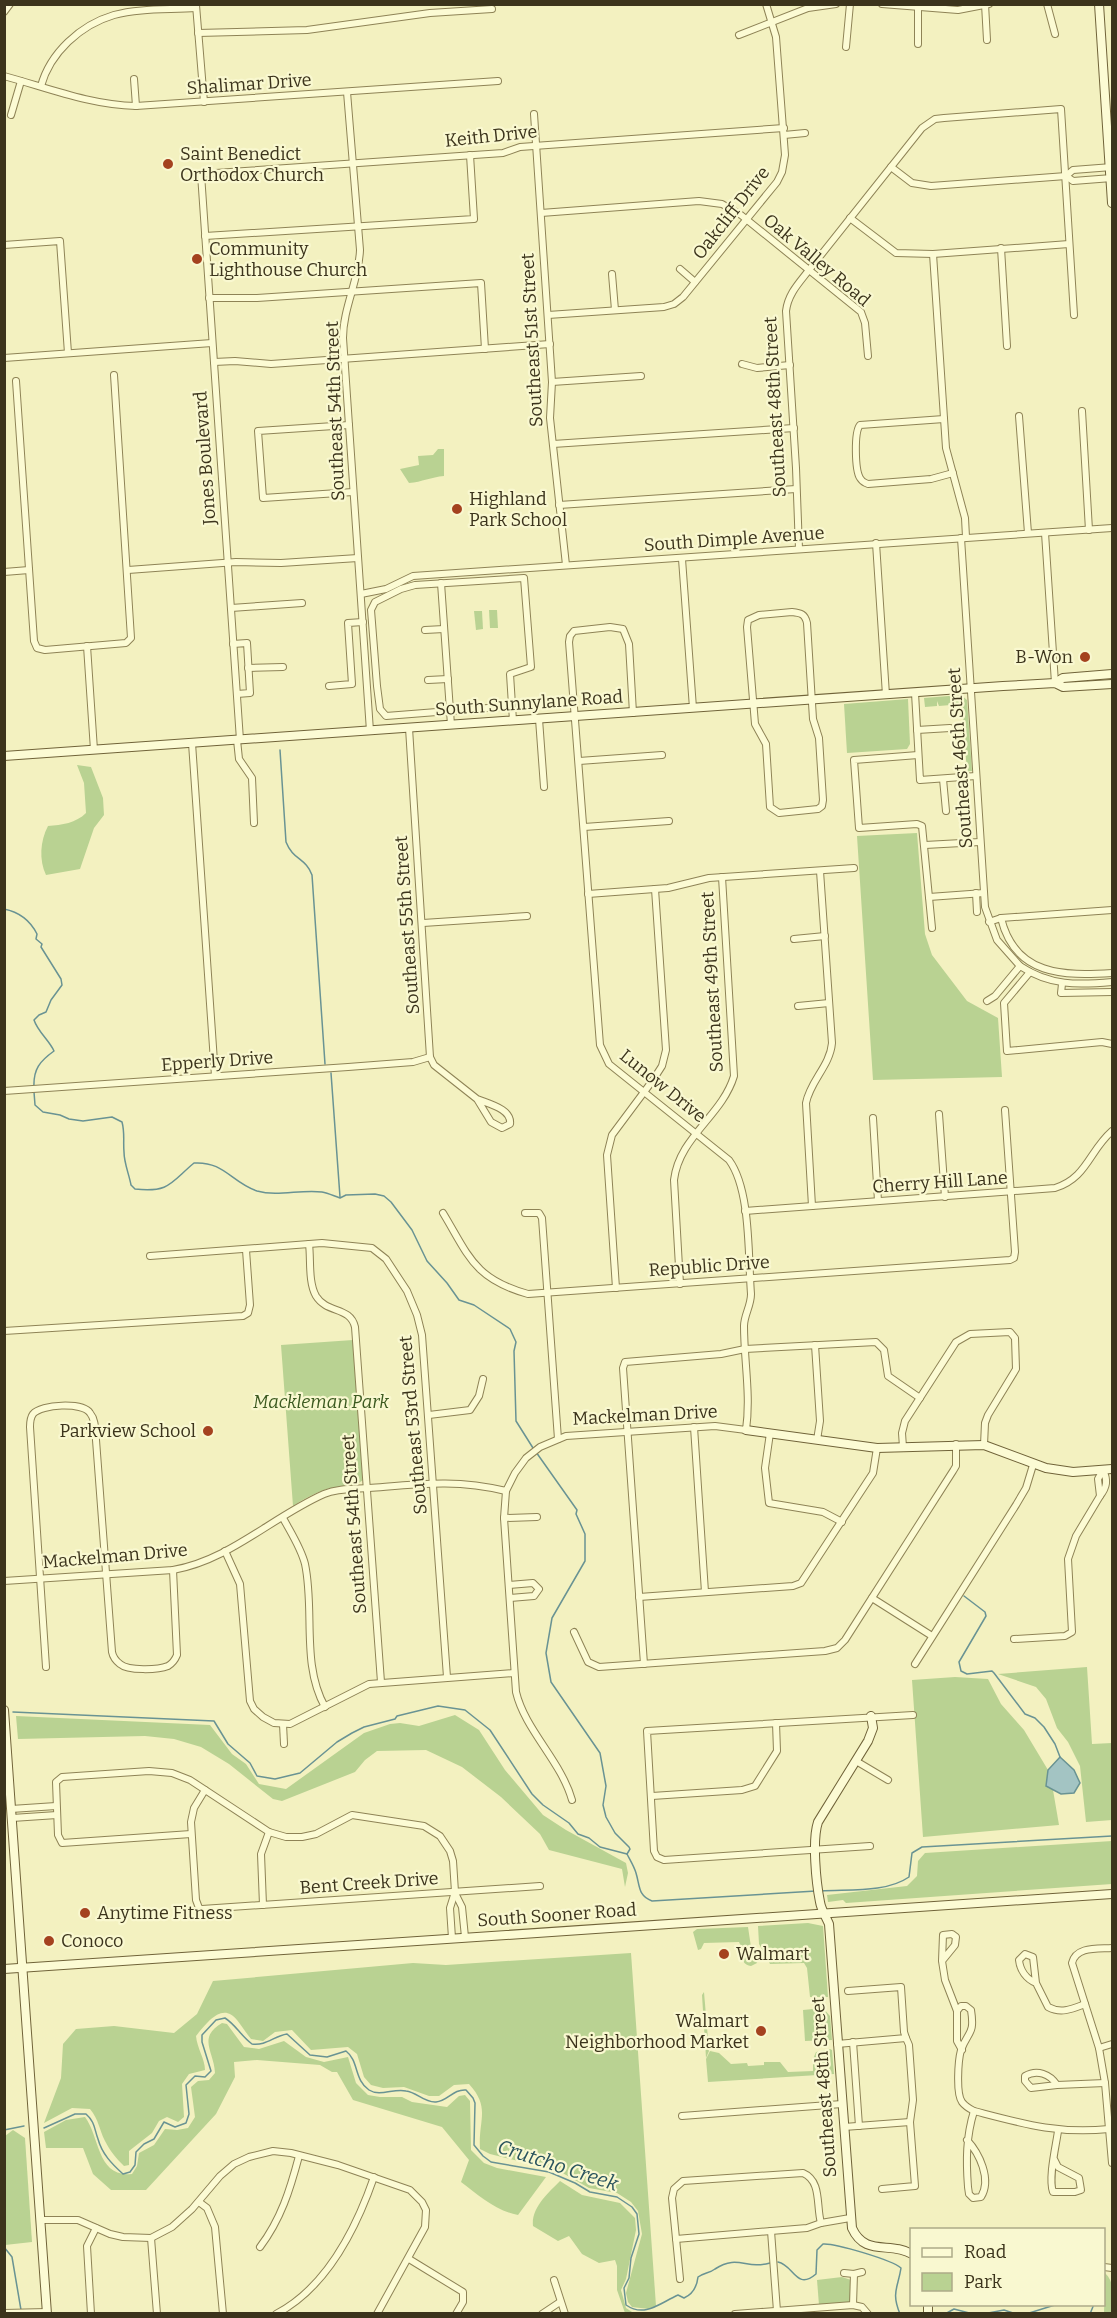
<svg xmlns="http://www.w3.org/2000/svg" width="1117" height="2318" font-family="Bitter,serif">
	<rect width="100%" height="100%" fill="#f3f1c0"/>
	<g fill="#b9d292">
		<path d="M438,449H444V476C431,477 422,482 409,483L400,469L419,465L418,456L433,455Z"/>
		<path d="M489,610H497L498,628H490Z"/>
		<path d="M474,611H482L483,629L476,630Z"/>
		<path d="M961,695L967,700L972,771H969L970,774L967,773L962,704L939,706L937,701V706L925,707L924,698Z"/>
		<path d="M908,699L910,744L907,749L847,753L844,704Z"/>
		<path d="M77,765L91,767L103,798L104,815L94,828L80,869L46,875C39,860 40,841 48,826C62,825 76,823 86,813L84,783Z"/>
		<path d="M917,833L925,934L932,955L967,1001L998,1018L1002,1077L873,1080L857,836Z"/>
		<path d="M353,1340L363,1480C354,1488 339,1486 327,1489C315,1493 303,1499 293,1506L281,1345Z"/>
		<path d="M1087,1667L1092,1744L1112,1743V1820L1086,1822L1080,1766L1068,1742L1057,1728L1046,1699L1036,1687L998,1674Z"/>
		<path d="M955,1677L988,1679L1001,1704L1024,1730L1048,1770L1046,1786L1053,1790L1059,1825L923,1837L912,1680Z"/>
		<path d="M455,1715L479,1730L505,1770L543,1815L566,1830L626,1863L628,1873L625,1887L622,1869L549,1850L540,1834L501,1797L462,1767L426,1750L377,1751L365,1760L355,1772L282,1801L273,1799L229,1764L201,1747L174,1739L145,1736L18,1739L16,1716L210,1725L232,1754L246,1764L259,1784L286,1789L364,1733L390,1724L400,1723L419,1726Z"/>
		<path d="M1112,1841V1884L846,1903L843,1900L828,1902L827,1895L907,1886L917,1876L918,1861L925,1853Z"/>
		<path d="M808,1923L823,1926L828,1997H810L807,1968L804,1963L770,1964L759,1944L758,1926Z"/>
		<path d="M748,1927L751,1947L758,1959L757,1963L751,1966C738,1964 744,1951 739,1942L704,1943L701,1949L698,1950L693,1932L697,1929Z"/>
		<path d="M631,1953L656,2306L649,2309L632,2307L628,2302L626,2293L642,2234L638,2211L631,2202L617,2193L589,2188L559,2171L490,2154L480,2149C478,2120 491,2108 469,2084L454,2085L439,2096H429L404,2087L383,2088L371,2085L364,2077L357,2054L348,2047L311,2050L292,2030L275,2032L263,2041L251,2039C246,2033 242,2026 237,2020C222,2001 206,2024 196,2036C197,2048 205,2059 205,2070L189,2074L182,2084L184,2117L178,2122L167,2117L159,2121L152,2133L129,2151V2165L124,2166C116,2158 110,2151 105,2141C99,2129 99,2120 90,2109L72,2108L44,2123L61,2078L63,2044L76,2029L114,2026L174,2033L197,2014L213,1981L413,1963L446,1965Z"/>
		<path d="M704,1992L709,2051L706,2058L702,1995Z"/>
		<path d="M823,2008L830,2016L832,2040L805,2041L803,2010Z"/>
		<path d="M222,2023L227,2024L244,2047L259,2049L284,2041L306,2057L324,2062L348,2057L356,2083L368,2095L380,2097H402L412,2102L447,2107L459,2096L465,2095L470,2101L471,2150L484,2163L497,2168L546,2177L518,2215C496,2211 478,2195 461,2182L469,2160L442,2127L353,2100L337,2072H332L320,2065L257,2060L234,2062L235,2077L216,2114L146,2190H111L93,2174L83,2148H46L44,2132L66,2120L85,2117C100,2137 97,2178 132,2174L137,2166L139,2153L154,2145L165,2129L177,2130L188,2128L195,2117L191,2087L198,2081L209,2080L215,2073C214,2051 197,2038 222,2023Z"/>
		<path d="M830,2049L832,2050L834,2074L708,2082L706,2059L710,2051L719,2053L731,2064L747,2063L748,2066L764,2065V2062H780L788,2072L813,2071V2059L816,2052Z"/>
		<path d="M13,2130L25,2138L32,2242L5,2245V2136Z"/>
		<path d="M560,2181L582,2195L620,2203L635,2218L636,2230L626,2279L621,2290L626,2308L632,2312L640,2313H625L617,2290V2266L615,2260L599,2263L582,2254L569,2236L558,2241L533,2226C531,2208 548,2193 560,2181Z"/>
		<path d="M1105,2273C1116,2283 1113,2300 1112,2313H1104Z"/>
		<path d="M842,2277L851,2280L850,2302L819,2305L817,2280Z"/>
	</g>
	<path fill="#a3c4c3" stroke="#699393" stroke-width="1.5" d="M1060,1757L1074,1770L1080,1783L1074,1793L1061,1794L1046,1786L1048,1770Z"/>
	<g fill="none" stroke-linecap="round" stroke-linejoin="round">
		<g stroke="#699393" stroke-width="1.5">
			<path d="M502,5L511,4"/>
			<path d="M280,750L286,842C293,860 306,858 312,875L325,1064"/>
			<path d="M4,909C19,912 30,920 37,934L36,939L42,944L41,947L61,979L62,985L51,1000L46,1012L39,1015L34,1020C38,1032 49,1040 54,1051C40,1061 33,1069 34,1088"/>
			<path d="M331,1073L340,1197"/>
			<path d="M34,1092L35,1105L43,1112L60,1115L69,1119L83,1121L112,1117L122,1122C125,1133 123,1141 124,1152C124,1163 129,1174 131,1185L135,1189C170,1193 171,1182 194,1163C224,1161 232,1183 257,1191C278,1197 301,1189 322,1192C328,1193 334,1196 340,1198L346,1195L375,1194L384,1196L391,1202L412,1230L427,1261L447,1283L459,1300L474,1305L510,1329L516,1342L514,1351L516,1421L533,1448"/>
			<path d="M536,1452L577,1510L576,1514L585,1534V1561L552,1618L546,1653L551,1682L600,1753L606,1786L603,1805L606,1817L615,1833L629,1847L630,1849L627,1854"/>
			<path d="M964,1596L985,1612L986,1616L959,1662L961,1671L967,1674L992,1671L994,1673L1025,1714L1035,1718L1044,1727L1055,1744L1060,1757"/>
			<path d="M13,1712L214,1721L228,1744L250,1763L257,1776L275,1779L300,1773L337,1742L352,1733L364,1727L395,1719L397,1716L438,1706L465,1710L490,1730L532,1794L543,1805L569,1823L578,1834L589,1838L600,1847L627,1854C630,1860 634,1866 636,1873C640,1886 638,1896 652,1901L816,1891"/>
			<path d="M821,1891C848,1889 886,1893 909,1877L912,1853L922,1847L1112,1836"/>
			<path d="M44,2128L75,2114H86C95,2122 94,2128 98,2139C102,2154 112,2164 123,2174L130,2172L135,2165L136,2152L144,2144L154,2139L164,2122L175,2127L186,2123L189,2114L186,2085L195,2076L205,2077L211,2071L202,2042V2035L216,2020L225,2018C236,2025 241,2036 252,2044C266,2046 274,2036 287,2034L310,2055L327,2057L346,2051C359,2061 354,2080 369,2090C380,2097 394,2088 406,2091C417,2092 424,2103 436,2102C448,2101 453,2089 466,2090L473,2098L475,2103L474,2145L483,2156L491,2162L549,2172L575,2183L590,2192L617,2197L632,2207L637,2214L639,2234L631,2258L629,2278L624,2288L626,2305C645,2318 660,2303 678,2295L684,2298C693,2294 697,2286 698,2277C703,2273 710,2273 715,2269C738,2254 746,2270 770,2263"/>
			<path d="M4,2130L24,2126"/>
			<path d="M4,2247L12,2257L21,2310"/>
			<path d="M778,2262C794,2265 796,2291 816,2274L817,2250L823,2244C835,2243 892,2260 901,2268C898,2288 891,2292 900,2314"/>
			<path d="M945,2314L954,2309L973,2314"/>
			<path d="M983,2314L1004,2310L1016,2314"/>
			<path d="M1026,2314L1058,2304"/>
			<path d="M1090,2314L1094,2304"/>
		</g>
		<g stroke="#8e8356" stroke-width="8">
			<g id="street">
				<path d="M882,4L958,10L989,4"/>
				<path d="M985,4L987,40"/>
				<path d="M1047,4L1055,34"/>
				<path d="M196,5L204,102"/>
				<path d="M918,5V44"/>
				<path d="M4,12L10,4"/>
				<path d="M198,33L307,30L430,13L492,9"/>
				<path d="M739,35L808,8L836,4"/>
				<path d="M846,47L850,4"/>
				<path d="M4,76C48,88 90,105 136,106L498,81"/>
				<path d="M134,79L136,106"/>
				<path d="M41,86C50,53 80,25 114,15C139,8 170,10 196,8"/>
				<path d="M347,92L360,250C359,280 343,308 343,338L370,731"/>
				<path d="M534,114L552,382L550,418L566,565"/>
				<path d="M11,115L21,81"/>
				<path d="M784,135L805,133"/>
				<path d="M891,167L912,183L931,186L1066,176L1073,170L1112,167"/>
				<path d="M1066,176L1073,181L1112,178"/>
				<path d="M541,213L699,201L722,204L741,215L861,312L865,323L868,356"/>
				<path d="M850,218L896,253L933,254L1069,244"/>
				<path d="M205,236L474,219L470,155"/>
				<path d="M4,245L60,241L68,353"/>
				<path d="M1001,248L1007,346"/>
				<path d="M933,254L946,448L965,518L966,537"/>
				<path d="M680,269L695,282"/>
				<path d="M612,274L615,310"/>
				<path d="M209,298H257L481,283L485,349"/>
				<path d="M548,315L664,307L674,304L683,297L777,182L782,172L785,155L776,37L766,4"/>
				<path d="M4,358L212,343"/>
				<path d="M214,362L235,361L271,364L550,344"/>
				<path d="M742,364L757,368L790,365"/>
				<path d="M16,381L34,641L37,648L45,650L126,643L131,638L114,375"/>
				<path d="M552,382L641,376"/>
				<path d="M1082,411L1089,530"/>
				<path d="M1019,416L1028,533"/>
				<path d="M944,419L860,425C854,432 855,470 860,478C863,483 864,482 868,484L931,479L953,473"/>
				<path d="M349,425L258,431L263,498L353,492"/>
				<path d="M553,444L794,428"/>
				<path d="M559,505L796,489"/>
				<path d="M1045,533L1055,683"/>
				<path d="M961,538L985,907L997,940L1020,966"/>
				<path d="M876,543L886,695"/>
				<path d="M799,549L796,468L786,311C788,294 799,283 809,270L922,128L935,119L944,118L1061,109L1074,315"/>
				<path d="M682,559L693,708"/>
				<path d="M128,570L236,562L281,563L358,558"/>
				<path d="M4,572L29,570"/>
				<path d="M441,583L451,725"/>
				<path d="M361,594L386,589L413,576L1112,528"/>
				<path d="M231,608L302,603"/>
				<path d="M792,612C801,613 805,614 807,623L813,719L819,738L823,800L822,806L818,809L779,813L770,807L766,744L755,724L747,627L748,620L759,615Z"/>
				<path d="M425,630L444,629"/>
				<path d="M233,644L247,643L250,693L237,694"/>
				<path d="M87,646L94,750"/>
				<path d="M248,668L283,667"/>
				<path d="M428,680L448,679"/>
				<path d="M329,686L352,684L348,623L363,622"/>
				<path d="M915,693L920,780L976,776"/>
				<path d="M512,706L386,716L380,709L377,686L371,610L375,602L401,589L415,585L524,578L531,667L510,674L513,721"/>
				<path d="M539,719L544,787"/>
				<path d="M409,728L430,1057L434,1065L477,1099L491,1122L502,1128L510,1124C512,1109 489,1104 477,1099"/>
				<path d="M917,730L950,728"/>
				<path d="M237,740L239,759L252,778L254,823"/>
				<path d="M240,740L201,174L503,153L520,147L784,128"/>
				<path d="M192,743L215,1076"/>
				<path d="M918,755L854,760L859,828L917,824L922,826L932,928"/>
				<path d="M579,761L662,755"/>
				<path d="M943,779L946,811"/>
				<path d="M584,827L669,821"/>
				<path d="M925,845L980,842"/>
				<path d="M976,893L977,912"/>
				<path d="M588,894L668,888L709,878L854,868"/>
				<path d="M929,897L984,893"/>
				<path d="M1001,918L1112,910"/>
				<path d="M989,922L1001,918C1015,976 1064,976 1112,973"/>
				<path d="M423,923L527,916"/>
				<path d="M794,939L825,936"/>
				<path d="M1030,972L1004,1003L1007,1051L1102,1042L1112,1044"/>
				<path d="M1062,984L1061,993L1112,992"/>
				<path d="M987,1001L995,996L1020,966C1050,986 1078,985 1112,982"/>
				<path d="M798,1006L829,1003"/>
				<path d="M4,1091L348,1067L413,1062L430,1057"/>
				<path d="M939,1114L945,1197"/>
				<path d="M873,1118L878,1201"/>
				<path d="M812,1206L806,1103C810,1081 830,1066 832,1043L820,871"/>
				<path d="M745,1211L1055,1188C1087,1178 1089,1151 1112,1131"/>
				<path d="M443,1213C469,1256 474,1279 528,1294L1010,1260L1014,1258L1015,1252L1005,1110"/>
				<path d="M525,1213H539L542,1218L558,1439"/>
				<path d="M309,1244C311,1259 308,1282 316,1296C327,1314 350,1306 355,1327L381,1682"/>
				<path d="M150,1256L322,1243L372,1248L386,1259L407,1291L417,1315L422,1335L447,1677"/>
				<path d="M680,1284L674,1180C679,1137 722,1116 734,1076L722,877"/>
				<path d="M616,1288L607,1155L612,1135L653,1080L662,1066L666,1050L655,889"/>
				<path d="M4,1331L243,1316L248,1313L250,1305L246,1250"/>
				<path d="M815,1345L820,1421L817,1440"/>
				<path d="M429,1415L470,1410L479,1396L483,1379"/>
				<path d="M694,1427L705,1592"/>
				<path d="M770,1433L765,1468L769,1503L823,1512L842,1522"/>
				<path d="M903,1447L902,1433L905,1421L956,1342L970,1334L1010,1332L1015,1338L1016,1369L988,1415L985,1423L984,1445"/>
				<path d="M1103,1470C1108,1480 1107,1487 1100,1496L1098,1479Z"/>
				<path d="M506,1491L504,1518L516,1692C525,1730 561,1761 572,1800"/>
				<path d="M283,1518C291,1533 301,1548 305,1564C315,1611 301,1664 325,1707"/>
				<path d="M504,1518L537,1517"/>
				<path d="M225,1551L240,1584L250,1701L254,1709L263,1717L274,1723L290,1724L369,1684L514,1673"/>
				<path d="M4,1581L173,1570C230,1560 272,1517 324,1494C338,1488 354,1489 369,1488C420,1484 456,1479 506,1491L515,1473L526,1458L540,1447L566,1436L715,1426L746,1430C751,1395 744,1361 744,1326C744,1315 751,1306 751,1294C748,1256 751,1190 729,1160L609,1064L600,1045L569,642L570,636L574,631L610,627L623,629L629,644L633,713"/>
				<path d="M509,1585L533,1583L539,1589L534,1596L510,1598"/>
				<path d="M639,1597L793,1586L801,1583L873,1473L877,1448"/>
				<path d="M872,1598L932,1636"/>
				<path d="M574,1632L588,1662L599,1667L825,1651L837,1648L845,1640L953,1471L956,1466V1444"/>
				<path d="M1014,1639L1065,1636L1072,1632L1068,1559L1076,1536L1100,1496"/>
				<path d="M644,1664L623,1368L625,1362L721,1354L745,1349L876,1342L884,1350L888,1376L920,1398"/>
				<path d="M915,1664L1016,1505L1026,1488L1033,1465"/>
				<path d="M46,1667L30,1427C30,1423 30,1418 33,1414C41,1404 83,1402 90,1413C96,1420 95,1431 96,1440L112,1652C113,1657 116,1661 120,1664C128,1671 158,1670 168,1666C173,1663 175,1660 177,1655L173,1570"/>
				<path d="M283,1724L284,1744"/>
				<path d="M856,1761L888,1780"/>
				<path d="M205,1790L194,1808L191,1822L196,1900L199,1908L202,1909L540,1886"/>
				<path d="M652,1796L742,1790L755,1786L777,1751L776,1723"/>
				<path d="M11,1809L56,1806"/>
				<path d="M12,1818L57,1815"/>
				<path d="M191,1834L62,1843L58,1835L56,1782L62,1777L149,1771L172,1773L190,1780L269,1832L286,1837H302L316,1834L352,1815L424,1826L440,1836L450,1851L453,1861L455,1892L450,1908L452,1938"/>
				<path d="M870,1846L664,1860L657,1857L654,1851L647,1731L913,1715"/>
				<path d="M455,1893L462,1907L465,1937"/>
				<path d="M263,1905L261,1854L269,1832"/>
				<path d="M1112,1948C1098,1949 1076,1946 1072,1963L1099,2048L1105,2083L1112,2163"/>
				<path d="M942,1961L943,1935L952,1934L956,1937L955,1945L942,1961L945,1980L957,2011L961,2006H966L971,2010C975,2035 968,2031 961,2050C958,2061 956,2094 962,2102C965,2106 970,2109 974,2111C1024,2124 1057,2134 1109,2129"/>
				<path d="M1036,1983C1026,1979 1020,1970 1019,1960L1025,1954L1033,1957L1036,1983L1048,2007C1061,2014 1072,2009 1085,2004"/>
				<path d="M957,2011V2041L962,2050"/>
				<path d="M853,2042L859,2126"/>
				<path d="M837,2044L906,2038L904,2032L901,1987L848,1991"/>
				<path d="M1099,2048L1112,2044"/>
				<path d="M1057,2085L1031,2088L1025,2081V2076C1037,2069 1050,2074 1057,2085L1105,2083"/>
				<path d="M682,2116L842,2104"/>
				<path d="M844,2127L910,2122"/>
				<path d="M967,2140C979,2153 992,2179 981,2197L973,2198L969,2194L968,2187C966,2161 966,2137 974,2111"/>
				<path d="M1054,2159L1058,2167L1079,2178L1081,2190L1075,2192H1053C1048,2178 1056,2146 1058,2131"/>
				<path d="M882,2189L915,2186L910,2122L913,2100L909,2045L906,2038"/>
				<path d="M199,2202L207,2208L215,2227L223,2314"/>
				<path d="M41,2220H78L110,2234L123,2237L151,2238L172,2227L192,2209L220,2176L234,2164L249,2157L273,2151L291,2153L338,2165L410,2190L422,2202L426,2210L425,2227L377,2314"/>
				<path d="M771,2231L777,2311"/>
				<path d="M151,2238L157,2314"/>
				<path d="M676,2239L807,2228L821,2223L850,2218"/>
				<path d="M260,2247C281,2219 290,2190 299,2156"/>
				<path d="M409,2259L463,2292V2302L456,2314"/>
				<path d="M1104,2267L1112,2268"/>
				<path d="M844,2273L854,2274L862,2272"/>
				<path d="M680,2279L672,2198L674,2189L683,2181L803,2173C822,2181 816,2206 821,2223"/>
				<path d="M554,2280L565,2314"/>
				<path d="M853,2305L854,2274"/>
				<path d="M4,2313L47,2312"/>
				<path d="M91,2314L87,2246L96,2228"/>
				<path d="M276,2314C326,2288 356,2229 374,2177"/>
				<path d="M542,2314L560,2302"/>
				<path d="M735,2314L853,2305L862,2307L868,2314"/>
			</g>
		</g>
		<g stroke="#706339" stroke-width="10">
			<g id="secondary">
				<path d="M1099,4L1112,203"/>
				<path d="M1055,683L1063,678L1112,674"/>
				<path d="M4,756L1003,686L1055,683L1063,687L1112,684"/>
				<path d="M746,1430L877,1448L984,1445L1046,1468L1073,1472L1112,1469"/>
				<path d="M4,1710L47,2314"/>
				<path d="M871,1716L873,1728L868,1741L818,1822C812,1840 816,1882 820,1902C821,1909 826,1917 829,1924L852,2228C865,2257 890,2241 912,2254"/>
				<path d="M4,1969L1112,1894"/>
				<path d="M928,2304V2314"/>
			</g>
		</g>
		<use href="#street" stroke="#fcfbd4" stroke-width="6"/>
		<use href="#secondary" stroke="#fcfbd4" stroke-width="8"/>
	</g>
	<g fill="#a4421f" stroke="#f9f8d0" stroke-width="2">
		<circle cx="168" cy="164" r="6"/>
		<circle cx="197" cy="259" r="6"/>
		<circle cx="457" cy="509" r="6"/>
		<circle cx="1085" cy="657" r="6"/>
		<circle cx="208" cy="1431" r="6"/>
		<circle cx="85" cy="1913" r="6"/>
		<circle cx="49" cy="1941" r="6"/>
		<circle cx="724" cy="1954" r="6"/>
		<circle cx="761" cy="2031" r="6"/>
	</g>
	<g text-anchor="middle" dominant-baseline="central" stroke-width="4.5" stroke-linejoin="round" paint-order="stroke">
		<g font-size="18" fill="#3c341c" stroke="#f9f8d0">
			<text transform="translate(249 84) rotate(-4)">Shalimar Drive</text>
			<text transform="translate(491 136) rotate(-6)">Keith Drive</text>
			<text transform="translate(731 213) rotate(-52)">Oakcliff Drive</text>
			<text transform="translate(817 260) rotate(40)">Oak Valley Road</text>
			<text transform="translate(532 340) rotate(-93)">Southeast 51st Street</text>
			<text transform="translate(775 407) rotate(-93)">Southeast 48th Street</text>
			<text transform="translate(335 411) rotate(-92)">Southeast 54th Street</text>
			<text transform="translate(205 458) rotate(-94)">Jones Boulevard</text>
			<text transform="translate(734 539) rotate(-4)">South Dimple Avenue</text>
			<text transform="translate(529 703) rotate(-4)">South Sunnylane Road</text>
			<text transform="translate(960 758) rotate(-94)">Southeast 46th Street</text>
			<text transform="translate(407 925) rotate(-94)">Southeast 55th Street</text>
			<text transform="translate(712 982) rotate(-93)">Southeast 49th Street</text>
			<text transform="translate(217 1061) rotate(-4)">Epperly Drive</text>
			<text transform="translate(663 1086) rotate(39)">Lunow Drive</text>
			<text transform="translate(940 1182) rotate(-4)">Cherry Hill Lane</text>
			<text transform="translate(709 1266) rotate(-4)">Republic Drive</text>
			<text transform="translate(645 1415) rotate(-3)">Mackelman Drive</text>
			<text transform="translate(413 1425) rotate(-95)">Southeast 53rd Street</text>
			<text transform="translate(354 1524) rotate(-94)">Southeast 54th Street</text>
			<text transform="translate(115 1556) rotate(-5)">Mackelman Drive</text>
			<text transform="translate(369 1883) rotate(-4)">Bent Creek Drive</text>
			<text transform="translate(557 1915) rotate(-4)">South Sooner Road</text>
			<text transform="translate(824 2087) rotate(-94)">Southeast 48th Street</text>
		</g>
		<g font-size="18" fill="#3c341c" stroke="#f9f8d0" text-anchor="start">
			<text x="180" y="154">Saint Benedict<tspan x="180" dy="21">Orthodox Church</tspan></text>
			<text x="209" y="249">Community<tspan x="209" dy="21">Lighthouse Church</tspan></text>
			<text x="469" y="499">Highland<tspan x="469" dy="21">Park School</tspan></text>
			<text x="1073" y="657" text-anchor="end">B-Won</text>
			<text x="196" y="1431" text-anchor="end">Parkview School</text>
			<text x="97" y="1913">Anytime Fitness</text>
			<text x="61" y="1941">Conoco</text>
			<text x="736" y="1954">Walmart</text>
			<text x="749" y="2021" text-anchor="end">Walmart<tspan x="749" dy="21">Neighborhood Market</tspan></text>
		</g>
		<g font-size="18" font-style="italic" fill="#3c5a20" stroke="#f9f8d0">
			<text x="321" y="1402">Mackleman Park</text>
		</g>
		<g font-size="20" font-style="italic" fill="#29535d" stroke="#f9f8d0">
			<text transform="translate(558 2165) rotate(18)">Crutcho Creek</text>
		</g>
	</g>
	<rect width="1117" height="2318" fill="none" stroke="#3c341c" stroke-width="12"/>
	<rect x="910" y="2228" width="195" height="78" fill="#f9f8d0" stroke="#adaa88" stroke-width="1.5"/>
	<rect x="922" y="2248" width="30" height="9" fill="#fcfbd4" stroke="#adaa88" stroke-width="1.5"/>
	<text x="964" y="2258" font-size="18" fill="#3c341c">Road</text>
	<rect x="922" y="2273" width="30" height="18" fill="#b9d292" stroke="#adaa88" stroke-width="1.5"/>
	<text x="964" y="2288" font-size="18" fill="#3c341c">Park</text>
</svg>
